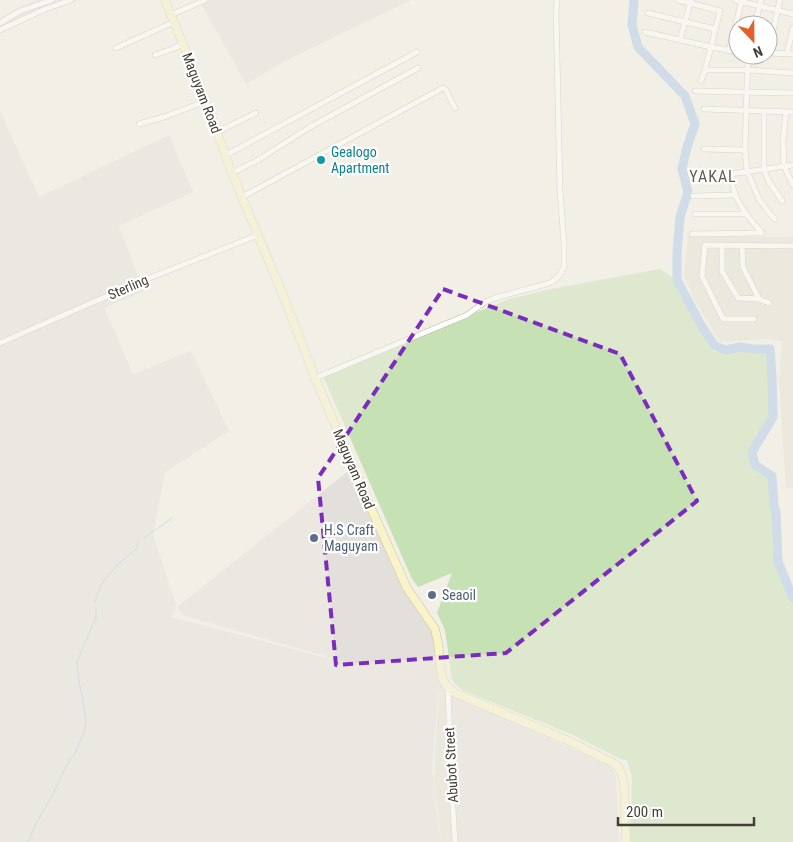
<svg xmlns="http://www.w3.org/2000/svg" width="793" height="842" font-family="'Roboto Condensed',sans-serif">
	<rect width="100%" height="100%" fill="#f1efe6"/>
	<g fill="#e4e1d4">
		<path d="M688,236L793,237V488H786L779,380L782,341L766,339L720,342L694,299L684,275Z"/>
		<path d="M444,689L447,692L453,842H441L435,792V755L439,694Z"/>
	</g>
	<g fill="#e3e0db">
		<path d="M36,0H80L23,20L0,34V18L16,9Z"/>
		<path d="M199,0H411L285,61L246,84Z"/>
		<path d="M0,111L39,197L169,135L193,192L119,226L144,291L104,308L133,374L191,351L229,431L165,472L153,535L176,605L172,617L376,671L185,616L177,607L351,469L406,587L435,629L444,689L438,694L432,774H434L435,804L441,842H0Z"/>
		<path d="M449,694L538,733L606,764L613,769L616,775L619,842H457L453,755Z"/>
	</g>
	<path fill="#c6e1b3" d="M660,269L672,277L714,352L740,351L767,353L770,416L749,450L753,467L770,478L776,545V563L793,601V842H630L632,778L627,760L621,759L571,734L464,691L455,684L452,679L445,630L437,613L452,573L418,587L412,579L323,376L509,299L551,289Z"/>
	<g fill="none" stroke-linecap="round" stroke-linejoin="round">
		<g stroke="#a8c5e8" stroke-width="1">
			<path d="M144,538L172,518"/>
			<path d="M95,602C97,594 101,585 105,579C109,574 113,572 116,566L136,549L138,543"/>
			<path d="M28,842L37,822L52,796L66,766L75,753L85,730L86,723L84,707L79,681L77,662L96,617V608"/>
		</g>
		<path stroke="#a8c5e8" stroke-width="9" d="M634,0L632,25L638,47L685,96L695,124L687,147L682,169L688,192L680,217L677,252V280L701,325L715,346L726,350L740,347L754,349H770L772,376L773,417L752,452L755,465L772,476L774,506L776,512L778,562L793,598"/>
		<g stroke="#bbb7a9" stroke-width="6">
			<g id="street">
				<path d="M678,0L720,11L705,70L701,81"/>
				<path d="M735,0L793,14"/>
				<path d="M780,0L768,53L793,54"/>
				<path d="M648,13L715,29"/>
				<path d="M171,15L205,0"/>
				<path d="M0,23L20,11L52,0"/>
				<path d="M755,25L761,0"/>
				<path d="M0,30L43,10L71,0"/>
				<path d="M645,32L711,47L738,52"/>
				<path d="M680,40L691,0"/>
				<path d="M116,48L174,22"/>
				<path d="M729,51L742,0"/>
				<path d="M787,53L793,28"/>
				<path d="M155,55L172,49L183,44"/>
				<path d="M748,55L745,150L747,171L759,199L770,214L775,219"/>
				<path d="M705,70H748L793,73"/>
				<path d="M695,91L793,93"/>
				<path d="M704,109L793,112"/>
				<path d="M764,112V169L768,180L782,201"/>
				<path d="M786,112L783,140L784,166L793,185"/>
				<path d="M139,124L167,116L206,101"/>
				<path d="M217,132L256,113"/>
				<path d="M704,149L745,150"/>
				<path d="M226,155L417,52"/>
				<path d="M232,173L258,160L310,127L418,68"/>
				<path d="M693,196L736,195"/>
				<path d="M242,197L441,89L443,88L446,90L455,108"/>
				<path d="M695,214H745"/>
				<path d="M762,233C746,215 732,198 731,174L793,165"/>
				<path d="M692,234L762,233"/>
				<path d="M722,246V271L738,298L759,299L769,303"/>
				<path d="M742,246L743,267L759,299"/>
				<path d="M754,319H723L702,276L705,245L793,246"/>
				<path d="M0,343L137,283L258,235"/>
				<path d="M315,378L467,315L485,302L495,298L546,284L552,282L559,276L564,267V243L560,191L556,11L557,0"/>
				<path d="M448,688L451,776L455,842"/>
			</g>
		</g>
		<g stroke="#ccc59a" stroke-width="9">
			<path id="secondary" d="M165,0L198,81L232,173L287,305L315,378L366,497L407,588L435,629L438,643L442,678L448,688L457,694L567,740L615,764L619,768L624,782L626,842"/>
		</g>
		<use href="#street" stroke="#fff" stroke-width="5"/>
		<use href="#secondary" stroke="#f8f3c8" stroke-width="8"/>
	</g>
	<path d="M0 0H793V842H0ZM443,289L620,354L697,501L506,653L336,665L318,478Z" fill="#f1efe6" fill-opacity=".55" fill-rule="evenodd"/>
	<path fill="none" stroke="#7b2cbf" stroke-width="4" stroke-dasharray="10 6" stroke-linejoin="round" d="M443,289L620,354L697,501L506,653L336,665L318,478Z"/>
	<circle fill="#0f9aa8" stroke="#fff" stroke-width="2" cx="321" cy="160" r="5"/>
	<g fill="#5c6f8a" stroke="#fff" stroke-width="2">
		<circle cx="314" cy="538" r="5"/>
		<circle cx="432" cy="595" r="5"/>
	</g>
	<g text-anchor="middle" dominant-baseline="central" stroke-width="4.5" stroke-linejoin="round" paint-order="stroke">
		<g font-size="14" fill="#433f36" stroke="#fff">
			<text transform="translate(202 93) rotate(69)">Maguyam Road</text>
			<text transform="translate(128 287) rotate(-23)">Sterling</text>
			<text transform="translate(354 469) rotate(67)">Maguyam Road</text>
			<text transform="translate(451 765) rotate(-93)">Abubot Street</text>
		</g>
		<g font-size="14" fill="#0d838f" stroke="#fff" text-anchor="start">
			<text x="331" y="152">Gealogo<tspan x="331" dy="16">Apartment</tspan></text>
		</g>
		<g font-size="14" fill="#4e5e75" stroke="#fff" text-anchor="start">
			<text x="324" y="530">H.S Craft<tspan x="324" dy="16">Maguyam</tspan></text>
			<text x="442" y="595">Seaoil</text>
		</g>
		<g font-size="16" letter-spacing="1" fill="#645e4e" stroke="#fff">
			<text x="713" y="176">YAKAL</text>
		</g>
	</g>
	<g transform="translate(753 40) rotate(158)"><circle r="24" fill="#ffffff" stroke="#b4b2af"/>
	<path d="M0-4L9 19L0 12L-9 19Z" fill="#e2602b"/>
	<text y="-8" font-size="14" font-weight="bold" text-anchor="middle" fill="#433f36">N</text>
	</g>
	<path d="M618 817v8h136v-8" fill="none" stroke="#433f36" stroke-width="2.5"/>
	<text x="626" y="817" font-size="15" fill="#433f36" stroke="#ffffff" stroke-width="4" paint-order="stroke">200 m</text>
</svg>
